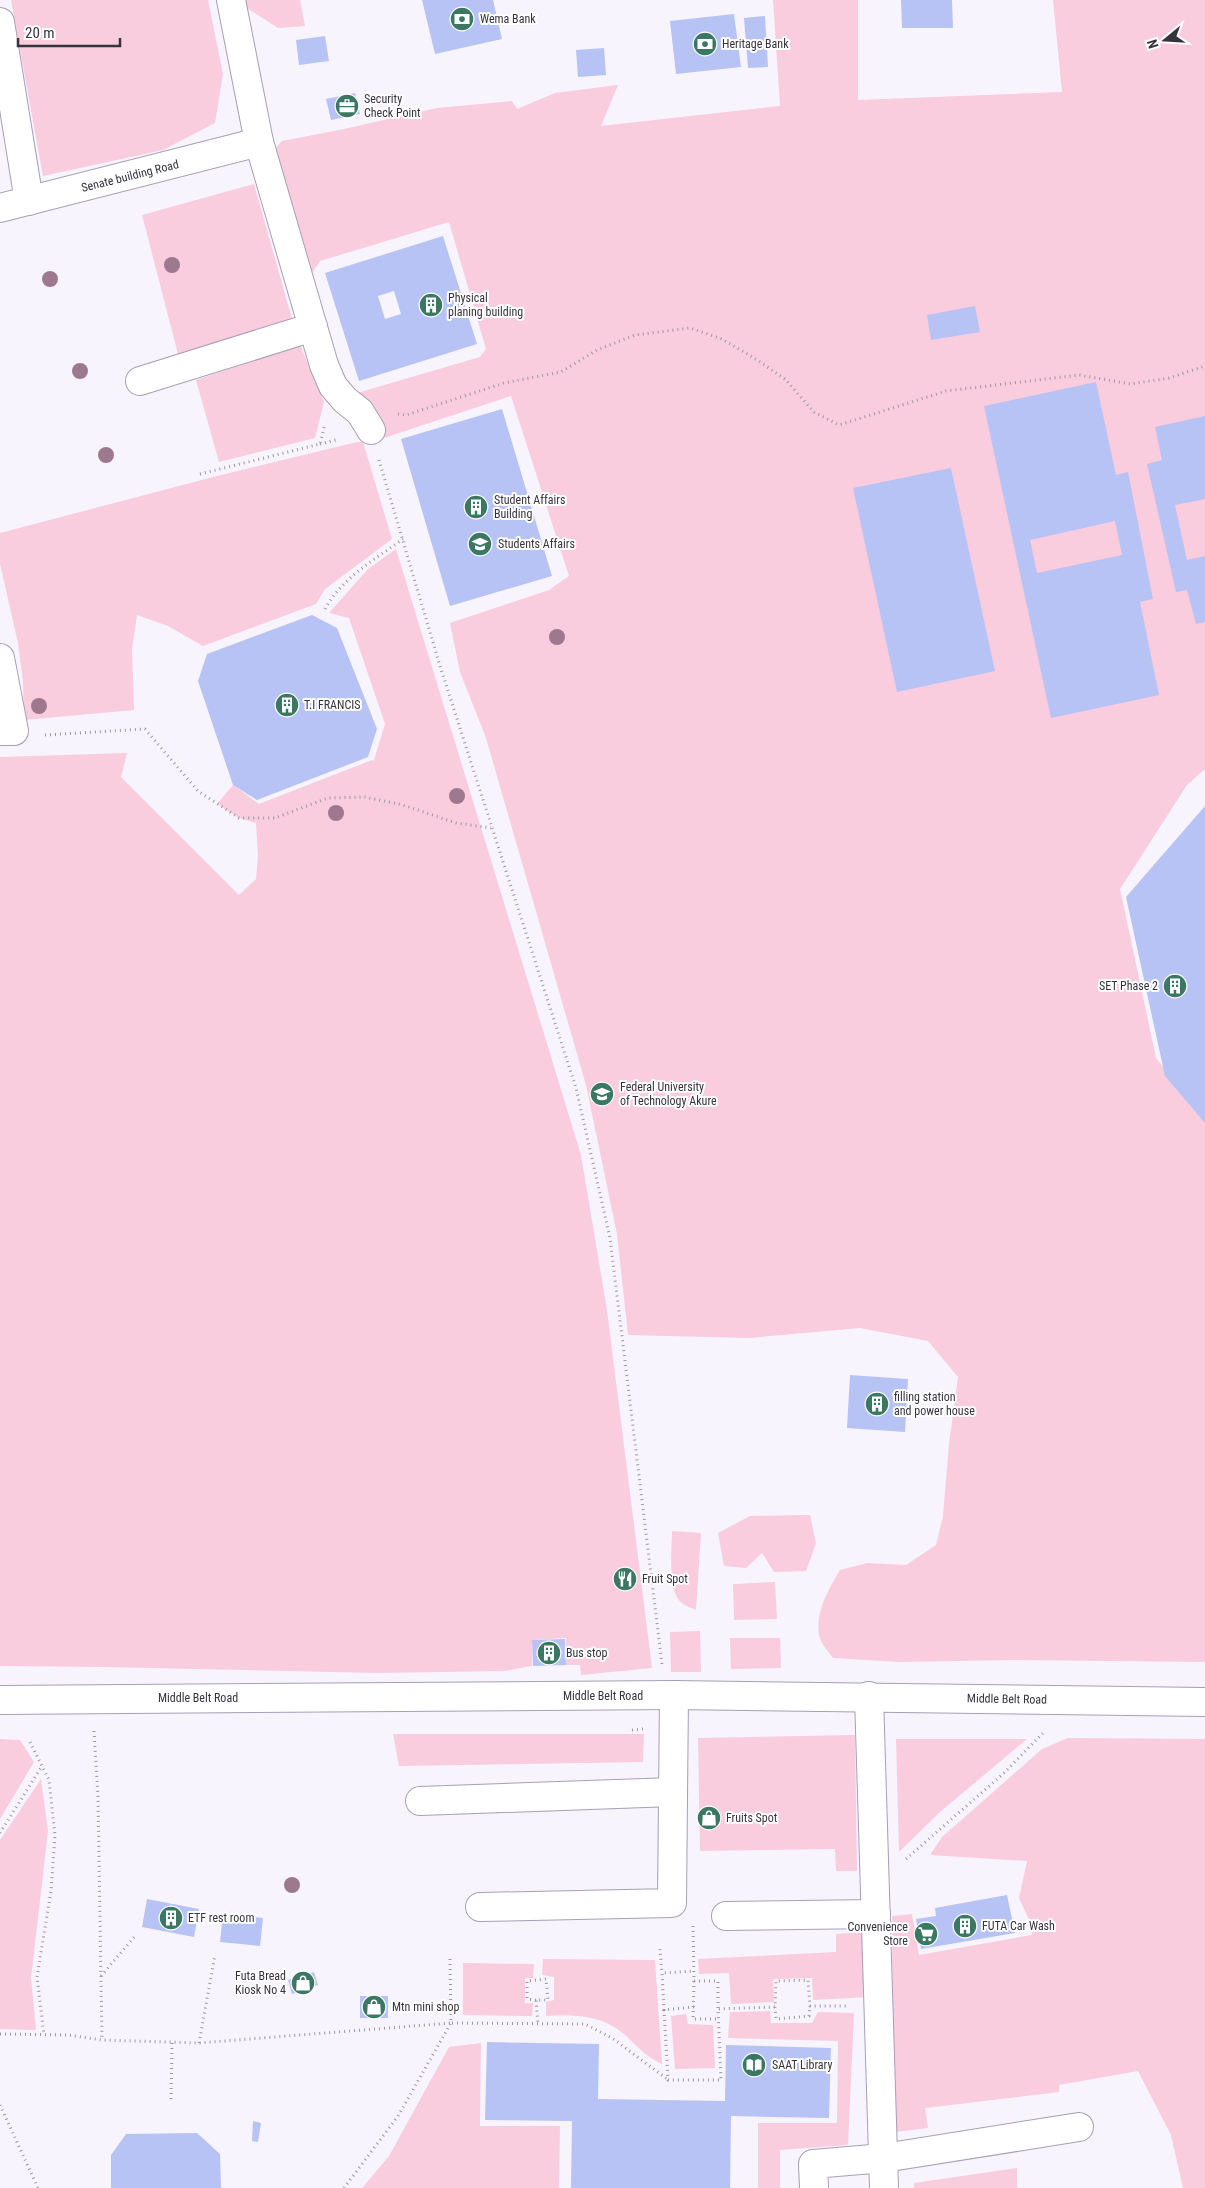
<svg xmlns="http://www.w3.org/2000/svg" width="1205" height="2188" font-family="'Roboto Condensed',sans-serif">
	<rect width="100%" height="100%" fill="#f7f4fe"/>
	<g fill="#f9ccde">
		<path d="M11,0H208L223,74L215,123L163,150L43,176Z"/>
		<path d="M245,0H300L305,26L278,28L247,8Z"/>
		<path d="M773,0H858V100L1062,92L1053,0H1205V769L1187,785L1120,889L1156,1058L1205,1118V1662L1013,1660L899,1662L833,1658C829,1652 820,1643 819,1635C815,1611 829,1589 840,1570L867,1563L906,1565L936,1545L943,1516L949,1444L958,1377L928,1341L860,1328L749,1338L628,1335L617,1234L586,1085L486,738L460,672L450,623L549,590L569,576L511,396L381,439L369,410L357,393L480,357L486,349L449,222L320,261L310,276L274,150L282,141L344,129L437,108L512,101L517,109L555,93L618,85L601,126L780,106Z"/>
		<path d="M254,184L292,319L178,354L142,215Z"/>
		<path d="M300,345L324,402L315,438L219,462L196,380Z"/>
		<path d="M357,442H363L392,539L325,589L316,604L203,646L168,626L137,615L132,649L134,710L24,720L23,681L18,643L0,564V533L217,476Z"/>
		<path d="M396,549L581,1155L607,1310L652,1668L581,1675L580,1665H566V1638L532,1640V1666L504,1671L378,1673L105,1667L0,1666V757L127,753L121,777L239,895L256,879L258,856L256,823L239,818L217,804L233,785L259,804L372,760L375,761L374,760L385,724L349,618L329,613L368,569Z"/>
		<path d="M810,1515L816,1543L806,1571L774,1572L762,1553L746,1568L724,1566L718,1533L750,1516Z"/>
		<path d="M672,1531L701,1533L696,1610C691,1608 686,1606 682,1603C667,1592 672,1549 672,1531Z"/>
		<path d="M775,1582L777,1619L734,1620L733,1584Z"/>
		<path d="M700,1631L701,1672H671L670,1632Z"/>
		<path d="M730,1638H780L781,1668L731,1669Z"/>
		<path d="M393,1734H644L643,1762L399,1766Z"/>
		<path d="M855,1735L857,1871H836L835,1849L700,1851L698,1738Z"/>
		<path d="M1068,1738L1205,1739V2188H1183L1171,2135L1138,2071L1059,2085V2092L925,2108L928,2128L896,2132L893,2121L892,1916L912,1914L919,1955L1032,1935L1031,1924L1019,1898L1027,1861L930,1855L942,1837L1042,1749Z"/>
		<path d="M0,1739L20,1740L34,1762L0,1819Z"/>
		<path d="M896,1739H1027L940,1812L899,1852Z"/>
		<path d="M41,1779L48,1831L31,1978L36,2030L0,2029V1840Z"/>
		<path d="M865,1932L868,1997L813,2000L812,1978L773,1979L774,2002L731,2004L729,1973L699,1974L698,1959L836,1952V1934Z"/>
		<path d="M543,1959L655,1960L662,2064C641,2054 637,2044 620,2031C599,2015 572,2014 546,2016V2002L554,2000V1977L542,1975Z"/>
		<path d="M463,1963L534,1964L533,1978H525V2003H533L532,2016L463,2015Z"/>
		<path d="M770,2011L771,2023H812L818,2012L854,2013L848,2145L780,2150V2188H758V2123H837L838,2041L728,2038L730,2012Z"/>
		<path d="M686,2014L688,2024L713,2025L715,2068L675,2069L671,2016Z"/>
		<path d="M481,2043L480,2126H560L559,2188H362L389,2156L449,2047Z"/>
		<path d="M1017,2168V2188H914V2183Z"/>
	</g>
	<g fill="#b7c3f5" fill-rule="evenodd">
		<path d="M422,0H493L502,39L435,54Z"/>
		<path d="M901,0H952L953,28H902Z"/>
		<path d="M734,14L741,67L676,74L670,21Z"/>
		<path d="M765,16L768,67L748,68L744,18Z"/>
		<path d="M325,36L329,61L299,65L296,40Z"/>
		<path d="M604,48L606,75L578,77L576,50Z"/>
		<path d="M355,93L360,114L331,120L326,99Z"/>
		<path d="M443,236L477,344L359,381L325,273ZM394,291L401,314L385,319L378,296Z"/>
		<path d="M975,306L980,332L931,340L927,315Z"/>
		<path d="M1096,382L1116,475L1128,472L1153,599L1140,602L1159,695L1051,718L984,406ZM1115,521L1122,555L1037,573L1030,540Z"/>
		<path d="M502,409L552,576L450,606L401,439Z"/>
		<path d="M1205,416V499L1175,505L1187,560L1205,556V622L1196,624L1187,590L1176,592L1147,464L1162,460L1155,427Z"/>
		<path d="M951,468L995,671L897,692L853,488Z"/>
		<path d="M312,615L337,628L377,729L368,757L257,800L233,785L198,681L207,654Z"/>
		<path d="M1205,806V1123L1165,1076L1126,897Z"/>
		<path d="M850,1375L908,1379L905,1432L847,1428Z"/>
		<path d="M565,1639L566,1665L533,1666L532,1640Z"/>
		<path d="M1007,1895L1015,1933L921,1949L916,1919L936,1916L935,1908Z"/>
		<path d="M147,1899L199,1909L194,1937L142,1927Z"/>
		<path d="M223,1914L263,1918L260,1946L220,1942Z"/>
		<path d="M314,1972L318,1985L292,1994L288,1980Z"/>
		<rect x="360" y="1996" width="28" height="22"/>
		<path d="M487,2042L599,2044L598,2099L725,2101L726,2045L831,2048L829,2118L731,2116L730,2188H571L572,2121L485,2120Z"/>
		<path d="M253,2121L261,2123L258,2142L252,2141Z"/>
		<path d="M197,2133L220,2154L221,2188H111V2155L126,2134Z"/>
	</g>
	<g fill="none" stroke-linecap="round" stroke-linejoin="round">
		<g stroke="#a69fb6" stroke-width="30">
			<g id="minor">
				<path d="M231,0L259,142L324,365L333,386L345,400L360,412L371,430"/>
				<path d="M0,22L29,201"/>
				<path d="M0,208L259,142"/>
				<path d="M140,381L313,327"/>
				<path d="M0,658L14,731H0"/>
				<path d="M869,1696L884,2188"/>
				<path d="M0,1700L674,1695L1205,1702"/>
				<path d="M420,1801L673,1792"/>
				<path d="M480,1907L672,1903L674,1695"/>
				<path d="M726,1916L876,1914"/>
				<path d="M814,2188L813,2164L884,2158L1079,2127"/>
			</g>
		</g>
		<g stroke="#9b98a2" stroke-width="3" stroke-dasharray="1 4" stroke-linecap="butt">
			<path d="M398,414L406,415L504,383L561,372L597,350L635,335L690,328L722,339L754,358L785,379L814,412L839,425L946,391L1079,375L1131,384L1169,378L1205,366"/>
			<path d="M320,444L339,439"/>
			<path d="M379,460L440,666L576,1088L610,1238L662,1664"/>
			<path d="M200,474L320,444L325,424"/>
			<path d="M325,609C342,578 374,560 403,539"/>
			<path d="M45,735L145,729L198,791L239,818H275L328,798L365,797L403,805L456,823L491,828"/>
			<path d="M632,1730L643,1729"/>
			<path d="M94,1731L98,1797L102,2040"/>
			<path d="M30,1742L49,1780L55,1835L51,1891L37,1977L44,2035"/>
			<path d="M0,1833L42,1766"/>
			<path d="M906,1859L1003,1774L1045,1731"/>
			<path d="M693,1926L694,1981H718V2009"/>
			<path d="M660,1949L662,1973"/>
			<path d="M450,1959L451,2023L585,2024L612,2038L667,2079"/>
			<path d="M101,1976L136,1935"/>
			<path d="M694,1981L693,2019H719"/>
			<path d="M536,2000L527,1999V1981L546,1979L548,2000H536L538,2024"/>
			<path d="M694,2007L664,2010L662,1973L694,1971"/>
			<path d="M775,2007L776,2019L809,2016L810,2006"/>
			<path d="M664,2010L668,2080H721L718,2009L775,2007L776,1981L808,1980L810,2006H848"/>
			<path d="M0,2034L69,2035L102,2040L199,2043L451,2023"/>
			<path d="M199,2043L215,1955"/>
			<path d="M171,2099L172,2043"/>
			<path d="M0,2105L38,2188"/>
			<path d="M344,2188L398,2116L451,2023"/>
		</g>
		<use href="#minor" stroke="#fff" stroke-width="28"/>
	</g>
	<g fill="#9d788f">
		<circle cx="172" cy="265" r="8"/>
		<circle cx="50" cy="279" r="8"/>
		<circle cx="80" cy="371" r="8"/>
		<circle cx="106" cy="455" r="8"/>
		<circle cx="557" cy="637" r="8"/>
		<circle cx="39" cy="706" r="8"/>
		<circle cx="457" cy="796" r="8"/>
		<circle cx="336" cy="813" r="8"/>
		<circle cx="292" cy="1885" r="8"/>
	</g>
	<defs>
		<g id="bank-disc" transform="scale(1.25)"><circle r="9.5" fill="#3b7864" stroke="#fff"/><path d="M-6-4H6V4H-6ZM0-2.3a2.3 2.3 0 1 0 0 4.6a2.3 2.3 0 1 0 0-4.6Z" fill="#fff"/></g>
		<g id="office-disc" transform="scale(1.25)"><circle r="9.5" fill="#3b7864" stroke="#fff"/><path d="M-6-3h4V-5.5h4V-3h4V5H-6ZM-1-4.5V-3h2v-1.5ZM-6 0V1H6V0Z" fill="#fff"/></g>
		<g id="building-disc" transform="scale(1.25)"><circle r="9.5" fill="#3b7864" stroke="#fff"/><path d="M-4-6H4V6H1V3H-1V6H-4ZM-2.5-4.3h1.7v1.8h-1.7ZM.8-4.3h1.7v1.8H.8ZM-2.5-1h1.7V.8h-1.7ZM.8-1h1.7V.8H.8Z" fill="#fff"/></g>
		<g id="school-disc" transform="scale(1.25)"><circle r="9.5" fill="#3b7864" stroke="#fff"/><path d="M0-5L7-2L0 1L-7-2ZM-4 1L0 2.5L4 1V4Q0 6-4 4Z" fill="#fff"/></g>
		<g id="university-disc" transform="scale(1.25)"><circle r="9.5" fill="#3b7864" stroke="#fff"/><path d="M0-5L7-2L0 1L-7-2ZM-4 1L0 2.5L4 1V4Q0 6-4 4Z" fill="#fff"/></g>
		<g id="restaurant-disc" transform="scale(1.25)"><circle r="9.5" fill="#3b7864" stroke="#fff"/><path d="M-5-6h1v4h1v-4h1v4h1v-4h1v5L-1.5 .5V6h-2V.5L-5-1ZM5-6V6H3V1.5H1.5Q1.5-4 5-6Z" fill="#fff"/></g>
		<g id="shop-disc" transform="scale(1.25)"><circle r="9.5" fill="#3b7864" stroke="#fff"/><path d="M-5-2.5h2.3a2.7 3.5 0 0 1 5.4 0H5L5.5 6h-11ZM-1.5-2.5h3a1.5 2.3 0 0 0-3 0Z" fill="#fff"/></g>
		<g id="supermarket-disc" transform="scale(1.25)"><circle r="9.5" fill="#3b7864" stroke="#fff"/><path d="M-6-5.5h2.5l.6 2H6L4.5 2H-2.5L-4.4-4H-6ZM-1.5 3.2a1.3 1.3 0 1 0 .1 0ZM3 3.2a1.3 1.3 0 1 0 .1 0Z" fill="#fff"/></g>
		<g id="library-disc" transform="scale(1.25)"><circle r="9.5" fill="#3b7864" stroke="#fff"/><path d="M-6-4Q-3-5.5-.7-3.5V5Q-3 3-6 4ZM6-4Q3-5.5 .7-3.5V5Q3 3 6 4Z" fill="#fff"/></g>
	</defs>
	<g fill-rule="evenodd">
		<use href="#bank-disc" x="462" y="19"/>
		<use href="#bank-disc" x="705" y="44"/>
		<use href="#office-disc" x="347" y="106"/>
		<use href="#building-disc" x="431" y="305"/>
		<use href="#building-disc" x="476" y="507"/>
		<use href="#school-disc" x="480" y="544"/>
		<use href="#building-disc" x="287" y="705"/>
		<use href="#building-disc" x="1175" y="986"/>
		<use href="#university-disc" x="602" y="1094"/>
		<use href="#building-disc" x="877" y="1404"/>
		<use href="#restaurant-disc" x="625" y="1579"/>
		<use href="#building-disc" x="549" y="1653"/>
		<use href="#shop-disc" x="709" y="1818"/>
		<use href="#building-disc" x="171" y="1918"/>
		<use href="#building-disc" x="965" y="1926"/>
		<use href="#supermarket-disc" x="926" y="1934"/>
		<use href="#shop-disc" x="303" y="1983"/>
		<use href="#shop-disc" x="374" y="2007"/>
		<use href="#library-disc" x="754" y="2065"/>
	</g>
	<g text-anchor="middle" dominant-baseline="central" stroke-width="4" stroke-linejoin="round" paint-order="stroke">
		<g font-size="12" fill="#37333d" stroke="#fff" text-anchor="start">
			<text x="480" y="19">Wema Bank</text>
			<text x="722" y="44">Heritage Bank</text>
			<text x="364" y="99">Security<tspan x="364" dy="14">Check Point</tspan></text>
			<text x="448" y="298">Physical<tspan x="448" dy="14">planing building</tspan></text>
			<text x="494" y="500">Student Affairs<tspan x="494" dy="14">Building</tspan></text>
			<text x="498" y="544">Students Affairs</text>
			<text x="304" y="705">T.I FRANCIS</text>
			<text x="1158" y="986" text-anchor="end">SET Phase 2</text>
			<text x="620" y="1087">Federal University<tspan x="620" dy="14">of Technology Akure</tspan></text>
			<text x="894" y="1397">filling station<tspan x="894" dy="14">and power house</tspan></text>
			<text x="642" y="1579">Fruit Spot</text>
			<text x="566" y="1653">Bus stop</text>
			<text x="726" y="1818">Fruits Spot</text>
			<text x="188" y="1918">ETF rest room</text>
			<text x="982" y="1926">FUTA Car Wash</text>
			<text x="908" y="1927" text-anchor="end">Convenience<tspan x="908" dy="14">Store</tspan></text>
			<text x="286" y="1976" text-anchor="end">Futa Bread<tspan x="286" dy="14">Kiosk No 4</tspan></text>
			<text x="392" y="2007">Mtn mini shop</text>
			<text x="772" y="2065">SAAT Library</text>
		</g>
		<g font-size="12" fill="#37333d" stroke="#fff">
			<text transform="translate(130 176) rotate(-14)">Senate building Road</text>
			<text x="603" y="1696">Middle Belt Road</text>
			<text x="198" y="1698">Middle Belt Road</text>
			<text transform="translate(1007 1699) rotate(1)">Middle Belt Road</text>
		</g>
	</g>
	<g transform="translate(1165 40) rotate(252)" stroke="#ffffff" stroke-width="4" paint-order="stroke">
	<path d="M0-4L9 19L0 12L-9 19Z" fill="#37333d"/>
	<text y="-8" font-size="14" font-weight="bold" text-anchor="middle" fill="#37333d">N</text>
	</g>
	<path d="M18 38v8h102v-8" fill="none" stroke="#37333d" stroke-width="2.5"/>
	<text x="25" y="38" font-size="15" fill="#37333d" stroke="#ffffff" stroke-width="4" paint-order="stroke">20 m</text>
</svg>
